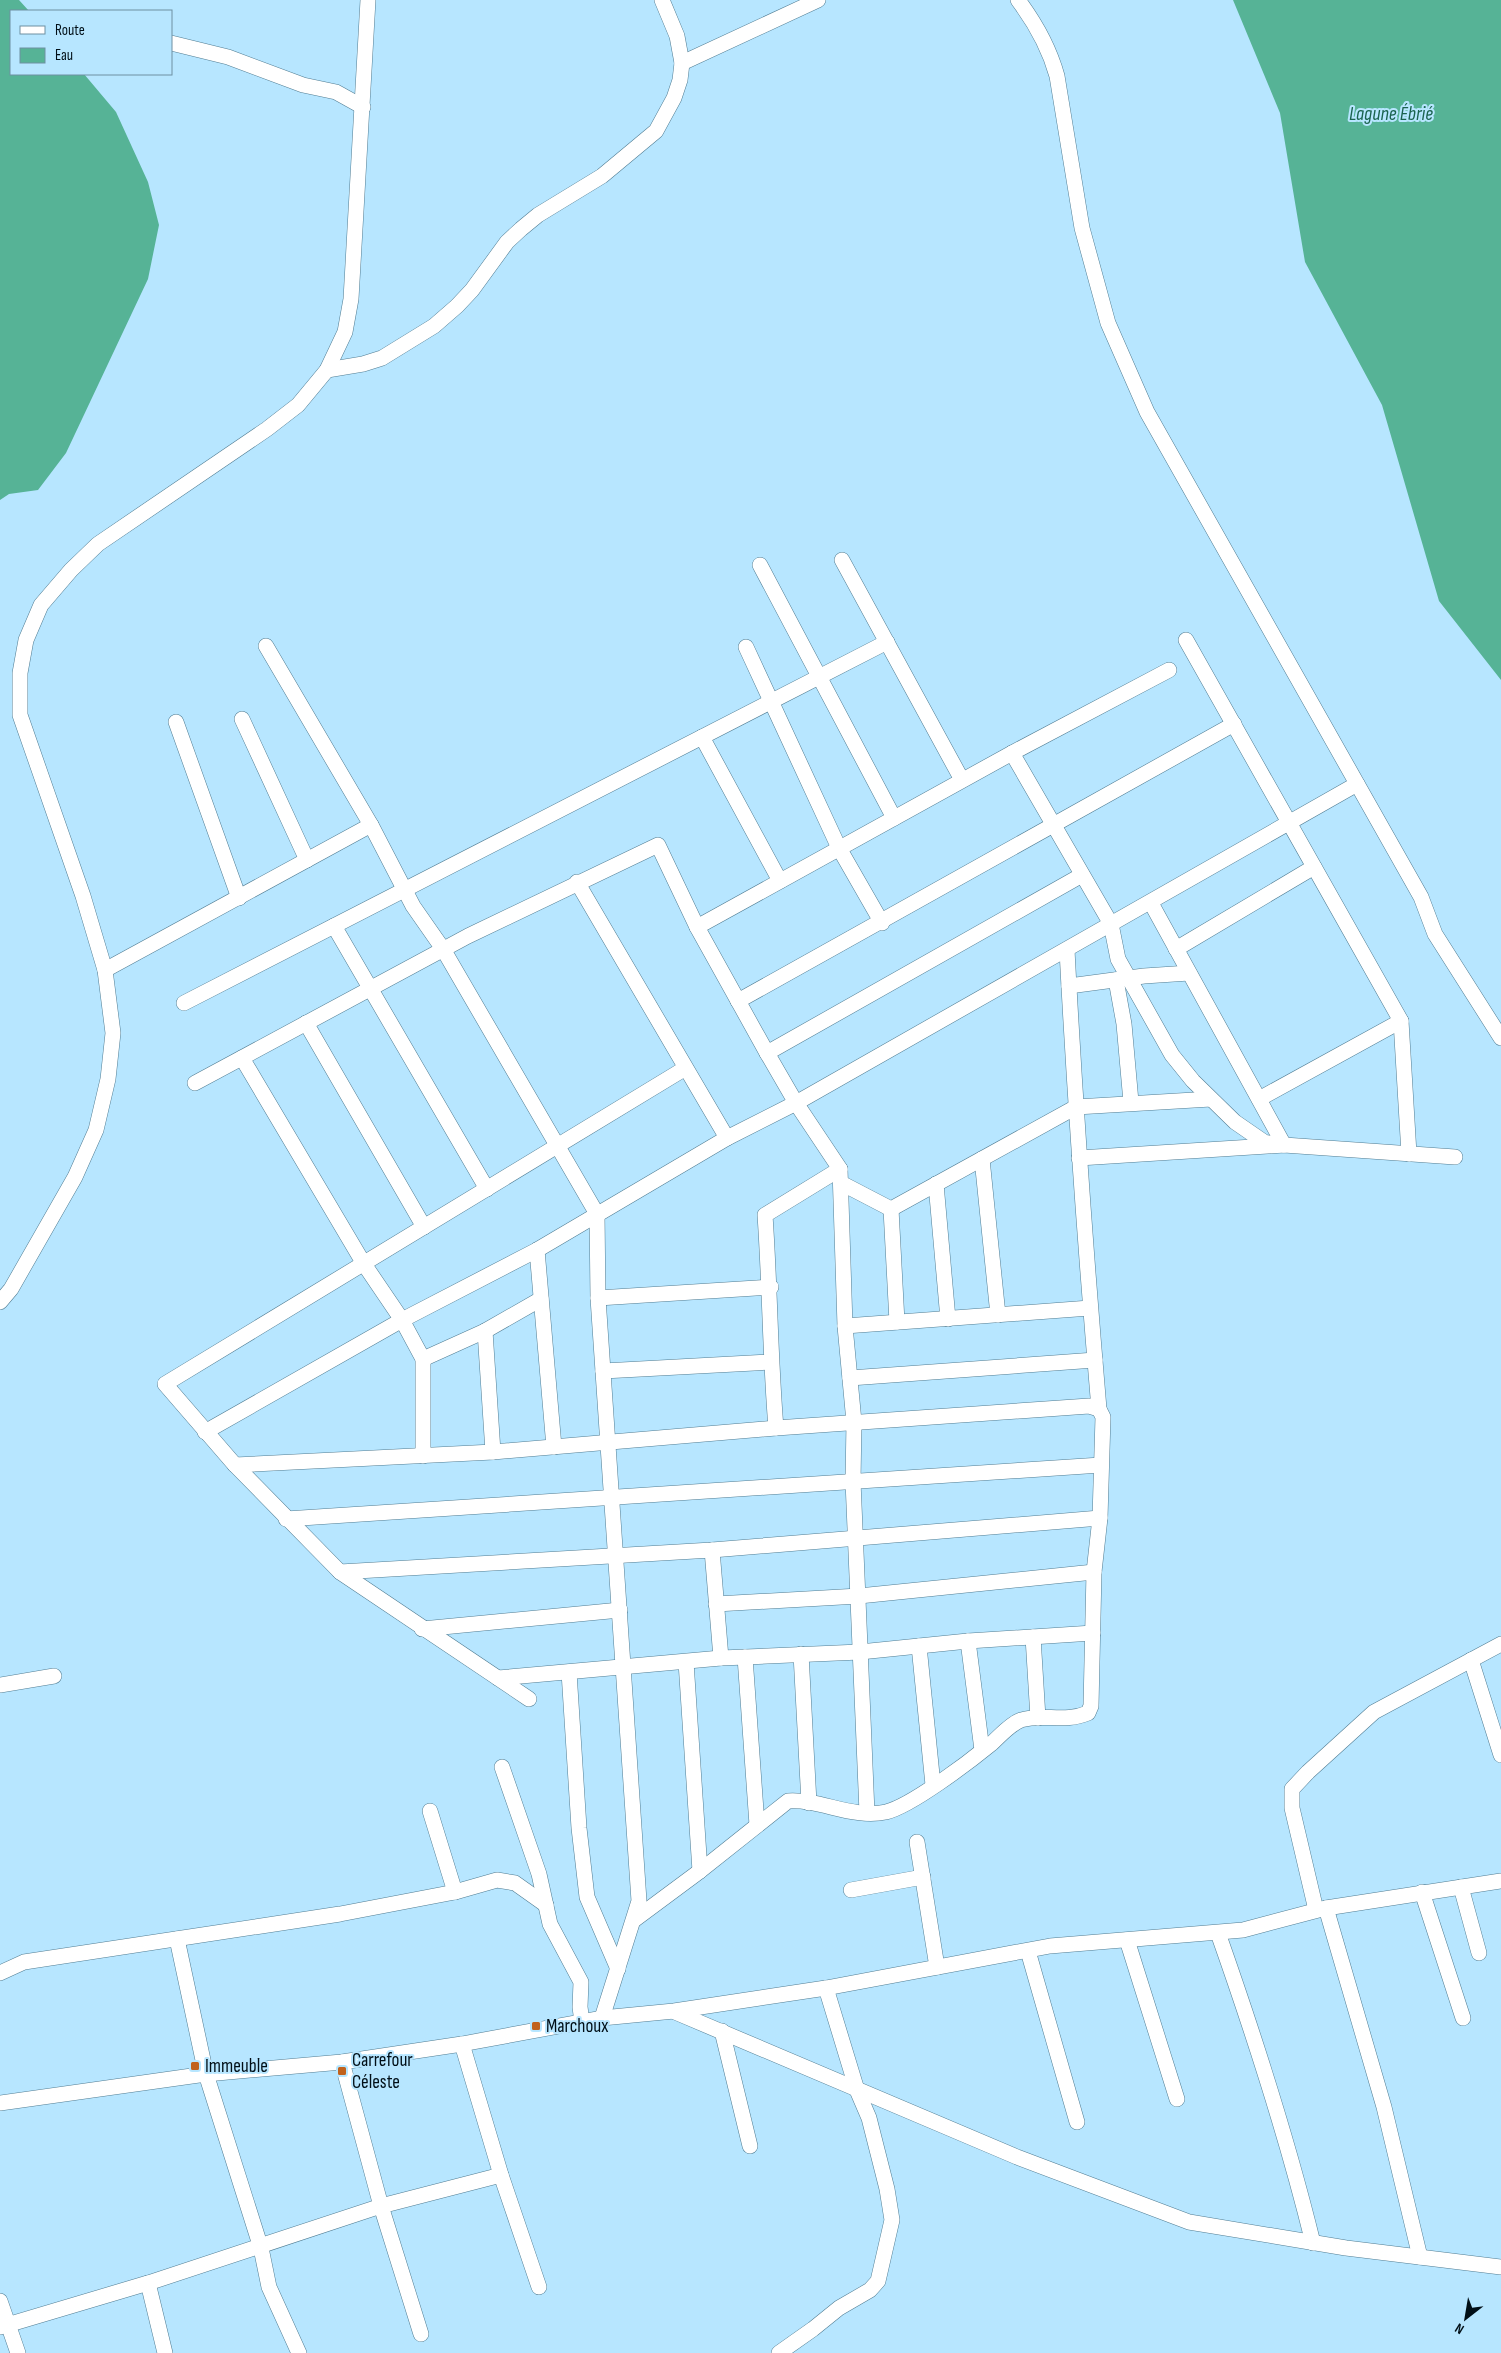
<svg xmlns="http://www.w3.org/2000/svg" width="1501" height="2353" font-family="'Sofia Sans Condensed',sans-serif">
	<rect width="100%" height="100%" fill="#b7e6ff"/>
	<g fill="#56b396">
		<path d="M0,0H19L29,11H11V74H84L116,112L148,182L159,225L148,279L66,453L38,490L9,494L0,500Z"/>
		<path d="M1233,0H1501V680L1439,601L1382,405L1305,262L1280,113Z"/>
	</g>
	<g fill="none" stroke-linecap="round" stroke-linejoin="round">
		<g stroke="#517d93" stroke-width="16">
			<g id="minor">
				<path d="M1018,0C1036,24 1049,47 1057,76L1082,228L1108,323L1147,412L1421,897L1435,934L1501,1038"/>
				<path d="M171,43L228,57L303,85L336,92L363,107"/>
				<path d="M682,63L818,0"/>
				<path d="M327,370L363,364L382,358L434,326L457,306L472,290L507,242L521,229L538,215L602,176L656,131L674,98L680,80L682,63L677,36L662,0"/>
				<path d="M842,560L962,780"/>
				<path d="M760,565L894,818"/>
				<path d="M1186,640L1401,1021L1409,1154"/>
				<path d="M266,646L371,825L413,906L443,949L597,1214L598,1298L639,1901L602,2018"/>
				<path d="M746,647L839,848L882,923"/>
				<path d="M242,719L307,860"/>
				<path d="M176,722L239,898"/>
				<path d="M702,737L780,881"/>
				<path d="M1012,753L1111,924L1118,959L1172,1055L1193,1081L1235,1122L1264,1142L1279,1145"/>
				<path d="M577,882L727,1138"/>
				<path d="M1151,903L1284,1145"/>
				<path d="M334,926L487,1189"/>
				<path d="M697,927L1012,753L1169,670"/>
				<path d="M1176,949L1314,867"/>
				<path d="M105,970L371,825"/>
				<path d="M1116,980L1124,1024L1131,1102"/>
				<path d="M1069,986L1144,976L1189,973"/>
				<path d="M738,1001L1234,724"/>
				<path d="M184,1003L887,642"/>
				<path d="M306,1023L424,1227"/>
				<path d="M767,1053L1082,875"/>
				<path d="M242,1058L364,1264L402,1320L423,1359V1456"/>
				<path d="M195,1083L468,936L658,845L697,927L767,1053L796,1103L840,1169L845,1326L854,1422L853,1481L867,1813"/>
				<path d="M1259,1099L1401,1021"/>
				<path d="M1079,1158L1284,1145L1455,1157"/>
				<path d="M982,1159L998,1315"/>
				<path d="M841,1183L891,1209L1076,1107L1211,1099"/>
				<path d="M936,1184L948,1319"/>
				<path d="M891,1209L897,1322"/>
				<path d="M537,1250L554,1447"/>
				<path d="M598,1298L771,1287"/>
				<path d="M0,1302L11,1289L75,1177L96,1130L108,1079L113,1033L105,970L83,896L20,715V673L26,640L41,605L71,570L98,544L267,429L298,405L327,370L345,332L351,299L368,0"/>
				<path d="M845,1326L1090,1308"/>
				<path d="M485,1331L493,1452"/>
				<path d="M423,1359L485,1331L541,1299"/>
				<path d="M603,1371L771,1362"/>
				<path d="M850,1378L1095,1360"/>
				<path d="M776,1428C770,1357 770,1286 765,1215L840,1169"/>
				<path d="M205,1432L402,1320L537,1250L727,1138L796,1103L1357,784"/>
				<path d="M235,1465L493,1452L776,1428L1089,1406L1099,1409"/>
				<path d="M286,1519L1101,1465"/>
				<path d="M712,1550L721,1658"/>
				<path d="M340,1572L712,1550L1100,1518"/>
				<path d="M716,1604L859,1596L1094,1572"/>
				<path d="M422,1629L620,1610"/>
				<path d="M1033,1637L1038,1718"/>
				<path d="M968,1641L982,1750"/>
				<path d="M919,1646L933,1785"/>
				<path d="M801,1654L809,1803"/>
				<path d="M745,1657L757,1825"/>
				<path d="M1471,1660L1501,1755"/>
				<path d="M686,1662L700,1871"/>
				<path d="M569,1672L579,1828L587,1897L618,1969"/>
				<path d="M498,1678L721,1658L860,1652L968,1641L1093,1633"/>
				<path d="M0,1685L54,1676"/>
				<path d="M529,1699L340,1572L235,1465L165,1384L684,1069"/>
				<path d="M502,1767L539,1874L550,1924L581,1982L580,2007L582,2022"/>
				<path d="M430,1811L455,1892"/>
				<path d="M917,1842L937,1967"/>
				<path d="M1461,1887L1479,1953"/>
				<path d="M851,1890L923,1877"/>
				<path d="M1422,1892L1463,2018"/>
				<path d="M1326,1908L1384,2107L1420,2257"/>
				<path d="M1316,1910L1292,1808V1789L1308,1772L1374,1712L1501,1644"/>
				<path d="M634,1920L700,1871L788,1801C821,1799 852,1819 886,1812C911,1806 969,1762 991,1744C999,1737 1010,1724 1021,1720C1042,1713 1065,1723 1088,1713L1091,1706L1094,1572L1100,1518L1103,1417L1099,1409C1086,1256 1075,1103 1067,950"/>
				<path d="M1218,1933C1254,2035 1287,2137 1313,2243"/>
				<path d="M177,1939L206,2074L261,2248L269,2287L299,2353"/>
				<path d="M1127,1940L1177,2099"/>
				<path d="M1028,1951L1077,2122"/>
				<path d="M0,1973L24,1962L340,1914L455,1892L497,1880L515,1883L546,1905"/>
				<path d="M675,2012L1017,2157L1189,2222L1346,2248L1501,2267"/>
				<path d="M722,2031L750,2146"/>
				<path d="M462,2044L501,2175L539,2287"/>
				<path d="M342,2062L381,2206L421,2334"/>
				<path d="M0,2103L206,2074L342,2062L462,2044L602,2018L674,2011L826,1988L1050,1946L1243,1930L1326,1908L1501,1881"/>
				<path d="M148,2283L165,2353"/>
				<path d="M0,2301L18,2353"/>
				<path d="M0,2327L148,2283L381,2206L501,2175"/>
				<path d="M779,2353L813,2329L839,2308L870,2290L878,2281L892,2220L887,2189L869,2118L857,2090L826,1988"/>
			</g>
		</g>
		<use href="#minor" stroke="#fff" stroke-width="15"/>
	</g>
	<g fill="#c1621d" stroke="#b7e6ff" stroke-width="2">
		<rect x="531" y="2021" width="10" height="10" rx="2.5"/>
		<rect x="190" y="2061" width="10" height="10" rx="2.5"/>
		<rect x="337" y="2066" width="10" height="10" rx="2.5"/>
	</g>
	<g text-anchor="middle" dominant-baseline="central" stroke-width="4" stroke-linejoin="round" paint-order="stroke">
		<g font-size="19" fill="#010f17" stroke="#b7e6ff" text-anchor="start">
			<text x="546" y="2026">Marchoux</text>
			<text x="352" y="2060">Carrefour<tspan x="352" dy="22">Céleste</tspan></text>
			<text x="205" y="2066">Immeuble</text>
		</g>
		<g font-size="20" font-style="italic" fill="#1b634f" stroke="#b7e6ff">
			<text x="1391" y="114">Lagune Ébrié</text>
		</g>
	</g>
	<rect x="10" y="10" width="162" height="65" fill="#b7e6ff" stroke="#6e90a2"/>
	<rect x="20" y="26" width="25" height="8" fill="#ffffff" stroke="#6e90a2"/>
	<text x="55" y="35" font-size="15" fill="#010f17">Route</text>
	<rect x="20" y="48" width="25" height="15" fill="#56b396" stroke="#6e90a2"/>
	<text x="55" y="60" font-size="15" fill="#010f17">Eau</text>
	<g transform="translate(1466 2318) rotate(211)" stroke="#b7e6ff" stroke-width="4" paint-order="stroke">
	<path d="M0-4L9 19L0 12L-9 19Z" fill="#010f17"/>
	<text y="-8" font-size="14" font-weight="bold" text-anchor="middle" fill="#010f17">N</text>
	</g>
</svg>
